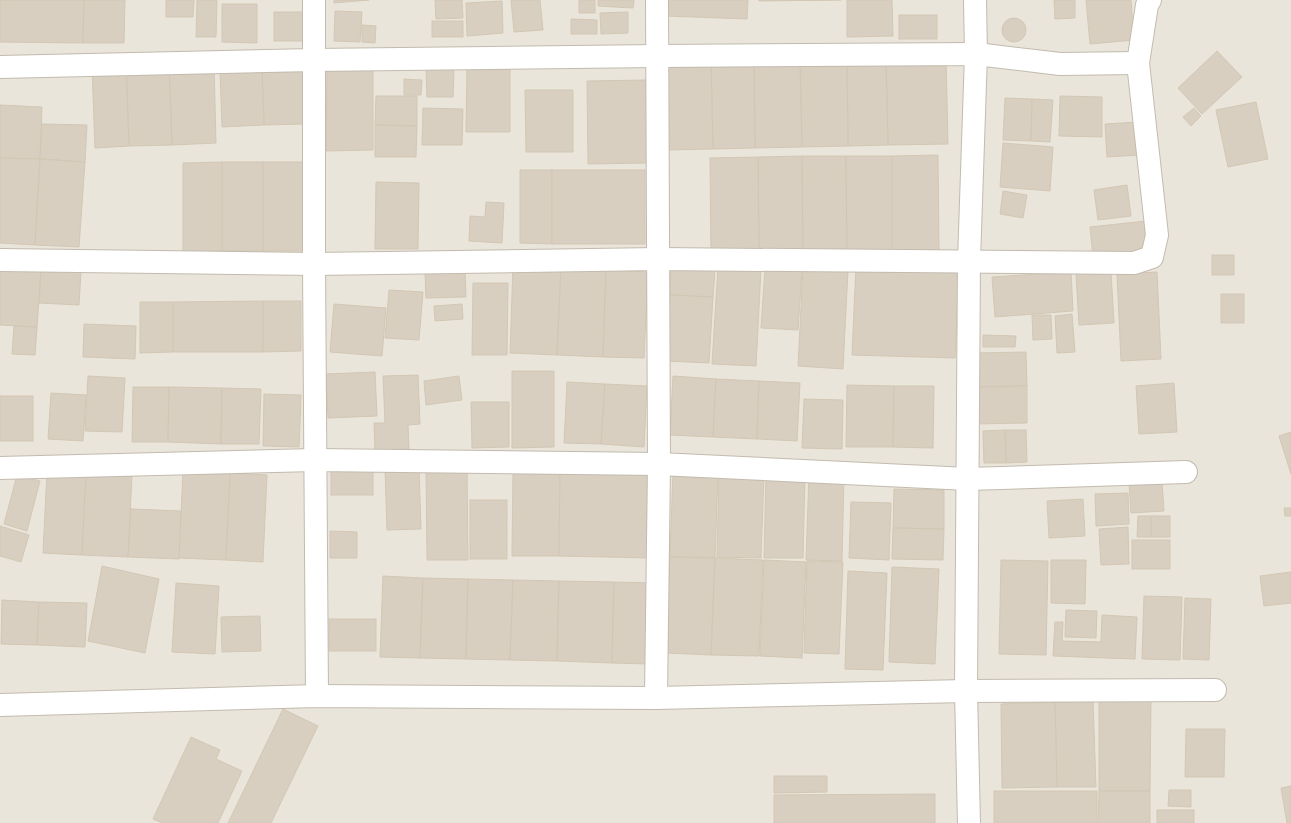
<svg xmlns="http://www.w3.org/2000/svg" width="1291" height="823" font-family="'Titillium Web',sans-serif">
	<rect width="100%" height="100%" fill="#f6f3ec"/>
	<rect fill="#eae5da" x="0" y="0" width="1291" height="823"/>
	<g fill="#d8cfc1" stroke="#d3c7b4">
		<path d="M0,0H84L83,43L0,42Z"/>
		<path d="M84,0H125L124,43H83Z"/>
		<path d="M166,0H194L193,17H166Z"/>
		<path d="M197,0H217L216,37H196Z"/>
		<path d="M334,0H369L334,3Z"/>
		<path d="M435,0H462L463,18L436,19Z"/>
		<path d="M511,0H540L543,30L514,32Z"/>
		<rect x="579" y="0" width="16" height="13"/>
		<path d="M598,0H634L633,8L598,6Z"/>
		<path d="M667,0H748L747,19L666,16Z"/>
		<path d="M759,0H841L759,1Z"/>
		<path d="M847,0H892L893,36L847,37Z"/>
		<path d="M1054,0H1075V18L1055,19Z"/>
		<path d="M1086,0H1131L1134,40L1090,44Z"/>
		<path d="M502,1L503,33L467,36L466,3Z"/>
		<path d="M222,4H257V43L222,42Z"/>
		<path d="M335,11L362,12L360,42L334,41Z"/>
		<rect x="274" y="12" width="34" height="29"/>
		<path d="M628,12V33L601,34L600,13Z"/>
		<rect x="899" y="15" width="38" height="24"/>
		<circle cx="1014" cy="30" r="12"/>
		<path d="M571,19L597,20V34H571Z"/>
		<rect x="432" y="21" width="31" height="16"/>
		<path d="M362,25L376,26L375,43L362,42Z"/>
		<path d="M1217,51L1242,77L1202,114L1178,88Z"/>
		<path d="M946,58L948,144L888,145L886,59Z"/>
		<path d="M886,59L888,145L848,146L847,60Z"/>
		<path d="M847,60L848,146L802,147L800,61Z"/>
		<path d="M800,61L802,147L755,148L754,62Z"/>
		<path d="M754,62L755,148L713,149L711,63Z"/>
		<path d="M214,63L216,143L172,145L169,64Z"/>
		<path d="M711,63L713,149L669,150L667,64Z"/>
		<path d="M169,64L172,145L129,146L126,66Z"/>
		<path d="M467,65H510V132H466Z"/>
		<path d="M126,66L129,146L95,148L92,68Z"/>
		<path d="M303,68L304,124L264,125L262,69Z"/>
		<path d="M327,68H373V150L326,151Z"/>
		<path d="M426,68L454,69L453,97H427Z"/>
		<path d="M262,69L264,125L222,127L220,70Z"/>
		<path d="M404,79L422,80L421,95H404Z"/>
		<path d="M646,80L647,163L588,164L587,81Z"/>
		<path d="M525,90H573V152H526Z"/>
		<path d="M376,96H417V126L375,125Z"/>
		<path d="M1060,96L1102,97V137L1059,136Z"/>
		<path d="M1005,98L1032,99L1031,141L1003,140Z"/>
		<path d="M1032,99L1053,100L1050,142L1031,141Z"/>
		<path d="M1256,102L1268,159L1228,167L1216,110Z"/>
		<path d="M0,105L42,107L40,159L0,158Z"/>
		<path d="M423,108L463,109L462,145H422Z"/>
		<path d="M1194,108L1201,116L1191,126L1183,117Z"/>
		<path d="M1138,122L1140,155L1107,157L1105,124Z"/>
		<path d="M42,124L87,125L85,162L40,159Z"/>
		<path d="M375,125L417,126L416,157H375Z"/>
		<path d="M1003,143L1053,147L1050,191L1000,187Z"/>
		<path d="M938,155L939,250L892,251V156Z"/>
		<path d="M802,156L803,252H759L758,157Z"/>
		<path d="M802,156H846L847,251L803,252Z"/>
		<path d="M846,156H892V251H847Z"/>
		<path d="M758,157L759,252L711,253L710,158Z"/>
		<path d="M0,158L40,159L35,245L0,243Z"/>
		<path d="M40,159L85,162L79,247L35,245Z"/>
		<rect x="222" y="162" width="41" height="89"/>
		<path d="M222,162V251L183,252V163Z"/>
		<rect x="263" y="162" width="43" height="89"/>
		<path d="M520,170H552V244L520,243Z"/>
		<rect x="552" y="170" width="93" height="74"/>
		<path d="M376,182L419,183L418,249H375Z"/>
		<path d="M1127,185L1131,216L1098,220L1094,190Z"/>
		<path d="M1003,191L1027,195L1023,218L1000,214Z"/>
		<path d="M486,202L504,203L502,243L469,241L470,216L485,217Z"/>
		<path d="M1146,221L1148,251L1093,257L1090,227Z"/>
		<rect x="1212" y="255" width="22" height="20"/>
		<path d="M513,266L561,268L557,355L510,353Z"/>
		<path d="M856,266L959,269L955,358L852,355Z"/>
		<path d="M718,267L761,269L756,366L712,364Z"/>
		<path d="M0,268L41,270L37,327L0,325Z"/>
		<path d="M561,268L606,270L603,357L557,355Z"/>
		<path d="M671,268L715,270L713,297L670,295Z"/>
		<path d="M765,268L802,270L798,330L761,328Z"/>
		<path d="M803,268L848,270L843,369L798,366Z"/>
		<path d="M41,270L81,272L79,305L39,303Z"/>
		<path d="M606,270L648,272L644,358L603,357Z"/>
		<path d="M465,272L466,297L426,298L425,273Z"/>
		<path d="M1071,272L1073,311L995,317L992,277Z"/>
		<path d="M1111,272L1114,323L1079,325L1076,274Z"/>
		<path d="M1157,272L1161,359L1121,361L1117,274Z"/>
		<path d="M473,283H508L507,355H472Z"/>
		<path d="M389,290L423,292L419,340L385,338Z"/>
		<rect x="1221" y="294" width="23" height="29"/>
		<path d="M670,295L713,297L709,363L666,361Z"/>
		<path d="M263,301V352H173V302Z"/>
		<path d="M263,301H301V351L263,352Z"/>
		<path d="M140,302H173V352L140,353Z"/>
		<path d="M334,304L386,308L382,356L330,352Z"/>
		<path d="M462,304L463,319L435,321L434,306Z"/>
		<path d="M1072,314L1075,352L1057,353L1055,316Z"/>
		<path d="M1032,315H1051L1052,339L1033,340Z"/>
		<path d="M84,324L136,326L135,359L83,357Z"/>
		<path d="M14,326L37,327L35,355L12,354Z"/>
		<path d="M983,335L1016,336L1015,347H983Z"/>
		<path d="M1026,352L1027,386L973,387V353Z"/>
		<path d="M512,371H554V447L512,448Z"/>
		<path d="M375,372L377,416L328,418L326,374Z"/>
		<path d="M418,375L420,424L408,425L409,449L375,450L374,423H385L383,376Z"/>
		<path d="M88,376L125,378L122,432L85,431Z"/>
		<path d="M459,376L462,400L426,405L424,381Z"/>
		<path d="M673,376L716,379L713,437L670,435Z"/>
		<path d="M716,379L759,381L757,439L713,437Z"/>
		<path d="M759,381L800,383L797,441L757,439Z"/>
		<path d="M567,382L605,384L601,444L564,443Z"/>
		<path d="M1174,383L1177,432L1139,434L1136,386Z"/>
		<path d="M605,384L647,386L644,447L601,444Z"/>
		<path d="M847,385L894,386L893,447H846Z"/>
		<path d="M894,386H934L933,448L893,447Z"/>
		<path d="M1027,386V423L974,424L973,387Z"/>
		<path d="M133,387H169L168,442H132Z"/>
		<path d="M169,387L222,388L221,444L168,442Z"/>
		<path d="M222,388L261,389L259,444H221Z"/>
		<path d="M51,393L86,395L83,441L48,439Z"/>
		<path d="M264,394L301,395L299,447L263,446Z"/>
		<rect x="0" y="396" width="33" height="45"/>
		<path d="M804,399L843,400L842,449L802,448Z"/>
		<path d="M471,402H509V447L472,448Z"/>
		<path d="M1005,430H1026L1027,462L1006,463Z"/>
		<path d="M1005,430L1006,463H984L983,431Z"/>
		<path d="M1291,432V474L1279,436Z"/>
		<path d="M467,467L468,560H427L426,468Z"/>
		<rect x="331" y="468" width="42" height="27"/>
		<path d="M419,468L421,529L387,530L385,469Z"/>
		<path d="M673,470L718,472L715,558L670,557Z"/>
		<path d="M47,471L86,473L82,555L43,553Z"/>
		<path d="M513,471H560L559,556H512Z"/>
		<path d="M560,471L652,472L650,558L559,556Z"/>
		<path d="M183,472L230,473L226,560L179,558Z"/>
		<path d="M719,472L764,473L761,558L717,557Z"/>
		<path d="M86,473L132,475L128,557L82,555Z"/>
		<path d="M230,473L267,475L263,562L226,560Z"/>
		<path d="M17,475L40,481L27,531L4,524Z"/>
		<path d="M766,475L805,476L803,558H764Z"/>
		<path d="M809,475L844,476L842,561L806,560Z"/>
		<path d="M1162,482L1164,511L1131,513L1129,484Z"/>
		<path d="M894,489L944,490V529L893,528Z"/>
		<path d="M1128,493L1129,524L1096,526L1095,494Z"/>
		<path d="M1083,499L1085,536L1049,538L1047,501Z"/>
		<rect x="470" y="500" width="37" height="59"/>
		<path d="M851,502L891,503L889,560L849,558Z"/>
		<path d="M1284,508H1291V516H1285Z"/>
		<path d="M131,509L181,511L179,559L128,557Z"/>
		<path d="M1138,516H1151V537H1137Z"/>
		<rect x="1151" y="516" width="19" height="21"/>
		<path d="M0,526L29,535L21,562L0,556Z"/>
		<path d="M1128,527L1129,564L1101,565L1099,529Z"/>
		<path d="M893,528L944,529L943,560L892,559Z"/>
		<path d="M330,531L357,532V558H330Z"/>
		<rect x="1132" y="540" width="38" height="29"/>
		<path d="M670,557L715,558L711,655L666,653Z"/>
		<path d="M715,558L763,560L759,656L711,655Z"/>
		<path d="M764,560L806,562L802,658L760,656Z"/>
		<path d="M1001,560L1048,561L1046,655L999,654Z"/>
		<path d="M1051,560H1086L1085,604L1051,603Z"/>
		<path d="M807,561L843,562L839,654L804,653Z"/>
		<path d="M102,566L159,579L145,653L88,641Z"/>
		<path d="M892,567L939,569L935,664L889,662Z"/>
		<path d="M848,571L887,573L883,670L845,669Z"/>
		<path d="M1291,572V603L1264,606L1260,576Z"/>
		<path d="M383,576L423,578L420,658L380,657Z"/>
		<path d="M423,578L468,579L466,659L420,658Z"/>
		<path d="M468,579L513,580L510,660L466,659Z"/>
		<path d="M513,580L559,581L557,661L510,660Z"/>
		<path d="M559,581L614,582L612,663L557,661Z"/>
		<path d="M614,582L652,583L650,664L612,663Z"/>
		<path d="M176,583L219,586L215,654L172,652Z"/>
		<path d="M1144,596L1182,597L1180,660L1142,659Z"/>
		<path d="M1185,598L1211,599L1209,660L1183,659Z"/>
		<path d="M2,600L39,602L37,645L1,644Z"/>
		<path d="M39,602L87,603L85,647L37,645Z"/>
		<path d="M1066,610L1097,611L1096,638L1065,637Z"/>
		<path d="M1102,615L1137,617L1135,659L1053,656L1055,622H1063L1062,641L1101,642Z"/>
		<path d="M260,616L261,651L222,652L221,617Z"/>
		<rect x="329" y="619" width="47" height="32"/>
		<path d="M1099,698H1151L1150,791H1099Z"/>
		<path d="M1093,700L1096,787H1057L1055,702Z"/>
		<path d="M1055,702L1057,787L1002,788L1001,704Z"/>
		<path d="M283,709L318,726L271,823H228Z"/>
		<path d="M1186,729H1225L1224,777H1185Z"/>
		<path d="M191,737L220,750L216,759L242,771L218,823H162L153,819Z"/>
		<path d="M774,776H827V792L774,793Z"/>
		<path d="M1291,786V823H1287L1281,788Z"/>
		<path d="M1169,790H1191V807L1168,806Z"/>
		<rect x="994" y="791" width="103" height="32"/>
		<path d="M1099,791H1150V823H1098Z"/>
		<path d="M935,794V823H774V795Z"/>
		<rect x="1157" y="810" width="37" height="13"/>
	</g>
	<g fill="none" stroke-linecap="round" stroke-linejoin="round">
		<g stroke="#c2bbae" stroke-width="24">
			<g id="minor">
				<path d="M314,0V264L317,696"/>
				<path d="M0,67L314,60L657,56L976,54L1060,64L1138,63"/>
				<path d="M0,260L314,264L658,259L1134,263L1152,257L1157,235L1138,63L1147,5L1150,0"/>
				<path d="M0,468L315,460L659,464L968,479L1186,472"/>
				<path d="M656,698L659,464L657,0"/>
				<path d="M0,705L317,696L656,698L966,691L1215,690"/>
			</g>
		</g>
		<g stroke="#c2bbae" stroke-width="24">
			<path id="tertiary" d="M969,823L966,691L969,261L976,54L975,0"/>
		</g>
		<use href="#minor" stroke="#fff" stroke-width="22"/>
		<use href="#tertiary" stroke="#fff" stroke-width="22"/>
	</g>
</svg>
